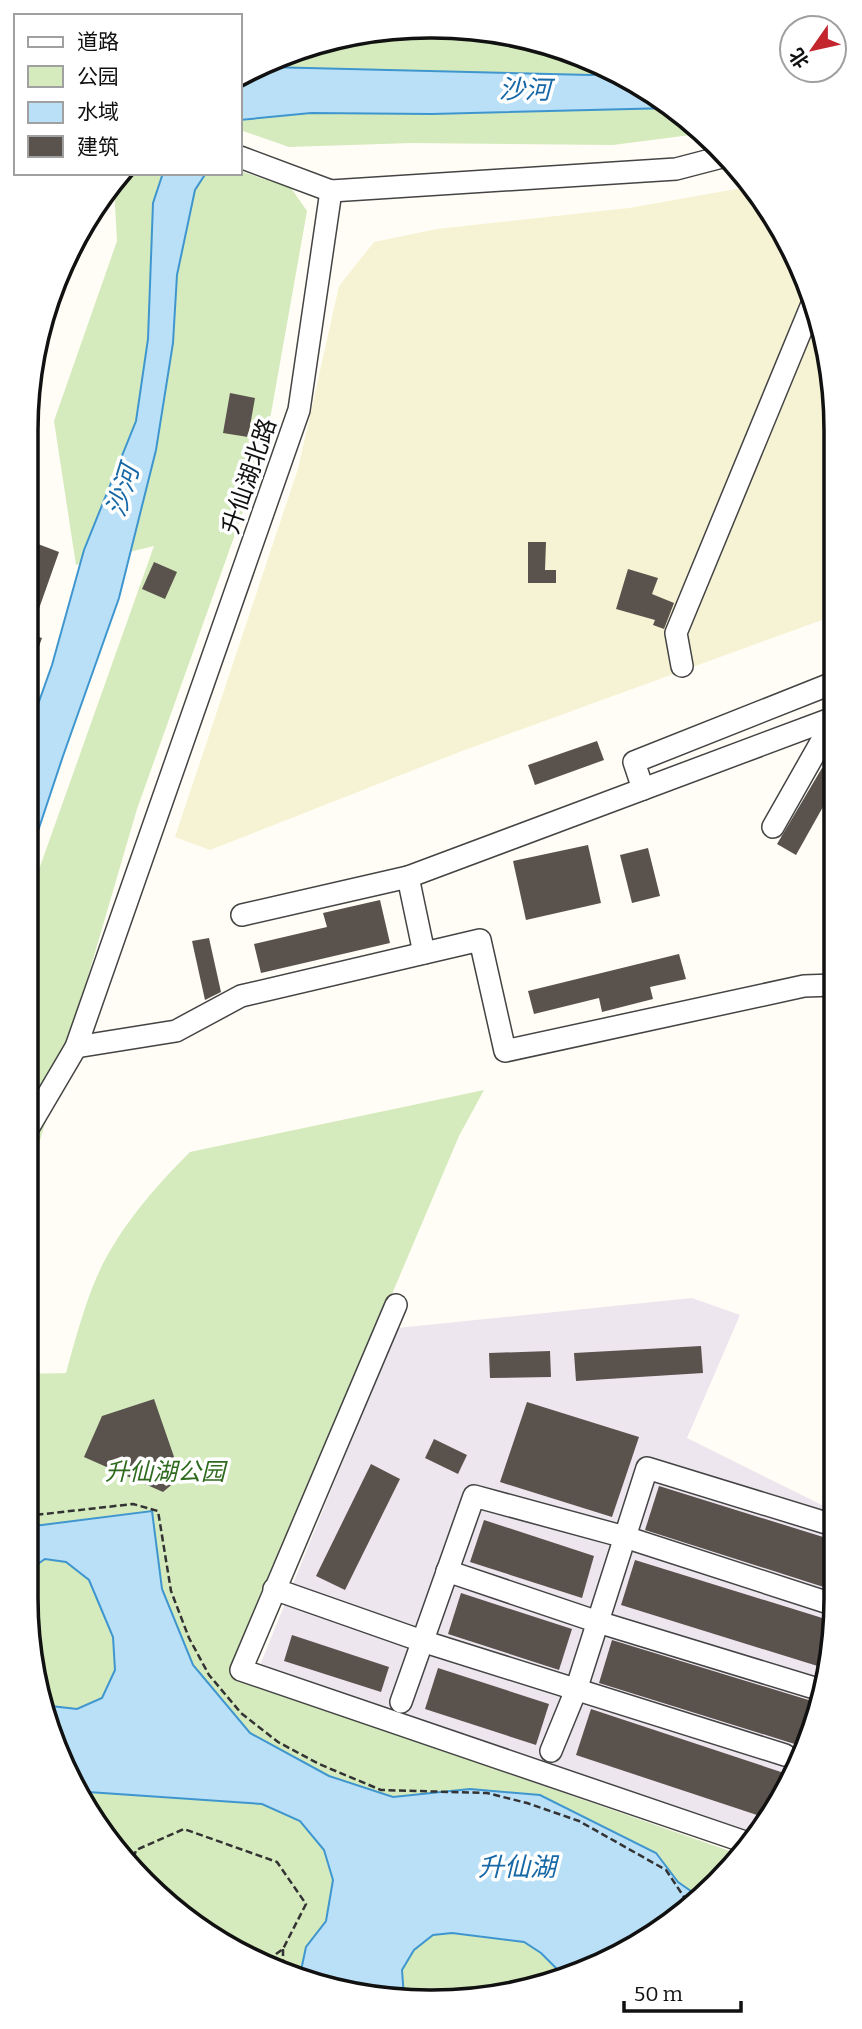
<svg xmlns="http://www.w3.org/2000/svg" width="862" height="2029" font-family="Bitter,'Noto Sans SC',serif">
	<rect width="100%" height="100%" fill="#fffdf5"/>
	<path fill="#eee6ef" d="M692,1298L740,1315L687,1438L836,1512V1598L814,1728L753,1835L260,1665L397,1328Z"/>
	<path fill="#f6f3d4" d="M753,186L805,276L832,378L833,616L462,751L210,850L175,837L298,469L339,286L374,242L437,229L629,208Z"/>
	<g fill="#d5ebbd">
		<path d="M405,27L561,48L656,95L698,134L613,145L412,143L289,147L240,130V77L252,68Z"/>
		<path d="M240,171L291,188L307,211L264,453L137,809L26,1188V906L154,546L76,565L54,421L117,241L114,187L122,173H240Z"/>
		<path d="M484,1090L459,1136L230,1676L741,1855L736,1865L633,1949L484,1999L352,1995L229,1949L126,1865L48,1728L26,1598V1374L66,1373C74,1344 82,1314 93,1286C113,1235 151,1191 190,1152Z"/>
	</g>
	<g fill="#b9e0f7" stroke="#3f96cf" stroke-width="2">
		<path d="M267,67L591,75L613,73L656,95L670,108L432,114L311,113L240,120V77Z"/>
		<path d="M163,173H206L195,190L177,275L173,343L156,450L119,598L63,756L26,867V738L52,665L84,550L136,421L148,339L153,203Z"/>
		<path d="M152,1511L162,1589L193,1665L250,1733L329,1776L393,1797L470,1789L540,1795L656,1853L678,1882L698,1896L633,1949L561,1973L541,1953L524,1942L452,1933L433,1935L414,1950L402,1970L404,1997L352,1995L300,1975L306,1947L326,1921L333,1880L324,1850L300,1821L262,1804L88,1792L83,1789L48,1728L43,1699L51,1706L77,1709L102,1698L115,1670L113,1637L89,1580L66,1562L45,1559L26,1572V1527Z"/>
	</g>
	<g fill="#5a524d">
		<path d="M230,393L255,398L248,437L223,433Z"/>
		<path d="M528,542H546L545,570H556V583H528Z"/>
		<path d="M38,544L59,552L30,634L42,638L28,677L26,576Z"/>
		<path d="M154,562L177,572L165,599L142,589Z"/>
		<path d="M628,569L658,578L652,594L674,603L664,629L653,625L655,620L616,609Z"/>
		<path d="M597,741L604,760L535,785L528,765Z"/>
		<path d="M822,768L833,774V789L796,855L777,844Z"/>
		<path d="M588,845L601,903L526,920L513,861Z"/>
		<path d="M648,848L660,896L632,903L620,855Z"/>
		<path d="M380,900L390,943L261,973L254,944L327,927L323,913Z"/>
		<path d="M209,938L221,992L205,1000L192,941Z"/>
		<path d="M679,954L686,979L650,987L653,999L602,1012L599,998L534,1014L528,991Z"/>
		<path d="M701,1346L703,1373L576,1381L574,1353Z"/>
		<path d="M550,1351L551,1377L490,1378L489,1353Z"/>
		<path d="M154,1399L181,1477L163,1492L84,1457L102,1416Z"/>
		<path d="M527,1402L639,1437L612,1517L500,1482Z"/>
		<path d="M434,1439L467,1455L458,1474L425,1458Z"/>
		<path d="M371,1464L400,1479L345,1590L316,1576Z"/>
		<path d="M659,1486L836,1541V1591L645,1530Z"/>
		<path d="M484,1520L594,1556L582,1598L470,1562Z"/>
		<path d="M635,1560L832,1621L824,1668L621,1605Z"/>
		<path d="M461,1593L572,1629L559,1670L448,1634Z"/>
		<path d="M292,1635L389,1667L381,1692L284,1661Z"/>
		<path d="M612,1640L815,1702L801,1746L599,1683Z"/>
		<path d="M438,1668L549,1704L536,1745L425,1709Z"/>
		<path d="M591,1709L784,1773L778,1791L763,1817L576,1755Z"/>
	</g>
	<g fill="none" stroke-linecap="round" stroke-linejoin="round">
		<g stroke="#444" stroke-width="24">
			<g id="minor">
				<path d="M240,157L331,191L676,169L722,157"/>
				<path d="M682,666L676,633L812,304"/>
				<path d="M643,789L634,762L833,683"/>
				<path d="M773,827L833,721"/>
				<path d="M408,877L424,953"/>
				<path d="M242,915L408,877L833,718"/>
				<path d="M76,1047L176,1031L241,996L480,940L505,1051L804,986L834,985"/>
				<path d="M26,1132L76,1047L299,410L331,191"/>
				<path d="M396,1305L241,1670L748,1843"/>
				<path d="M447,1571L598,1622L821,1690"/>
				<path d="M274,1589L422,1641L785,1755"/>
				<path d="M401,1702L474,1496L625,1537L835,1605"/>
				<path d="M551,1751L576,1690L647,1468L836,1526"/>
			</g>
		</g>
		<g stroke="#333" stroke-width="2.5" stroke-dasharray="7 3.5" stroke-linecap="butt">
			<path d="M26,1516L133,1504L158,1511L171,1591L189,1638L209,1675L241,1713L278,1742L319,1764L381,1790L487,1793L527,1803L579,1821L666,1870L688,1903"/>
			<path d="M131,1868L136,1850L184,1829L277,1862L306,1904L283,1949L265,1962"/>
			<path d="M283,1949V1969"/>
		</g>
		<use href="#minor" stroke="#fff" stroke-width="21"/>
	</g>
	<g text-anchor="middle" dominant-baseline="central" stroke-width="7" stroke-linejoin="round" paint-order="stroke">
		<g font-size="24" fill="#111" stroke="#fff">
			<text transform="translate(249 476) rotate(-71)">升仙湖北路</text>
		</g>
		<g font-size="24" font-style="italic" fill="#2f6b1f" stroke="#fff">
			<text x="165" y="1472">升仙湖公园</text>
		</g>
		<g font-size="26" font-style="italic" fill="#1768a6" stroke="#fff">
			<text transform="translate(525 90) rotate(1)">沙河</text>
			<text transform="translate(123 491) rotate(-73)">沙河</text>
			<text x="517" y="1867">升仙湖</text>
		</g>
	</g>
	<path d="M0 0H862V2029H0ZM430 38H432A392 392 0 0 1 824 430V1598A392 392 0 0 1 432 1990H430A392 392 0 0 1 38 1598V430A392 392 0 0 1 430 38Z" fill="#fff" fill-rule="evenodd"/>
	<path fill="none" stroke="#111" stroke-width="3.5" d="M430 38H432A392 392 0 0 1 824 430V1598A392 392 0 0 1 432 1990H430A392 392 0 0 1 38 1598V430A392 392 0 0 1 430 38Z"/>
	<rect x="14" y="14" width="228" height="161" fill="#ffffff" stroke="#a0a0a0" stroke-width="2"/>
	<rect x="28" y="37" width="35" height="10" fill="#ffffff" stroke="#a0a0a0" stroke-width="2"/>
	<text x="77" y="49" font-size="21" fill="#111111">道路</text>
	<rect x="28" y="66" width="35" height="21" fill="#d5ebbd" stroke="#a0a0a0" stroke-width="2"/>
	<text x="77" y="84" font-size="21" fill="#111111">公园</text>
	<rect x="28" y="102" width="35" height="21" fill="#b9e0f7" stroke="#a0a0a0" stroke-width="2"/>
	<text x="77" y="119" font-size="21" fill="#111111">水域</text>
	<rect x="28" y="136" width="35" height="21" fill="#5a524d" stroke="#a0a0a0" stroke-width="2"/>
	<text x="77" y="154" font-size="21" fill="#111111">建筑</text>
	<g transform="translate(813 49) rotate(236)"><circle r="33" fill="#ffffff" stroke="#a0a0a0" stroke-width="2"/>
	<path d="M0-5L12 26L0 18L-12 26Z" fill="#c4262e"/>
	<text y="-10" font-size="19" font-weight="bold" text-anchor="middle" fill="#111111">北</text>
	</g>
	<path d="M624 2001v10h117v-10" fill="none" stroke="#111111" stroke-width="3.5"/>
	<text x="634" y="2001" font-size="21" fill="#111111" stroke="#ffffff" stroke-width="5" paint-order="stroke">50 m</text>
</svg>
